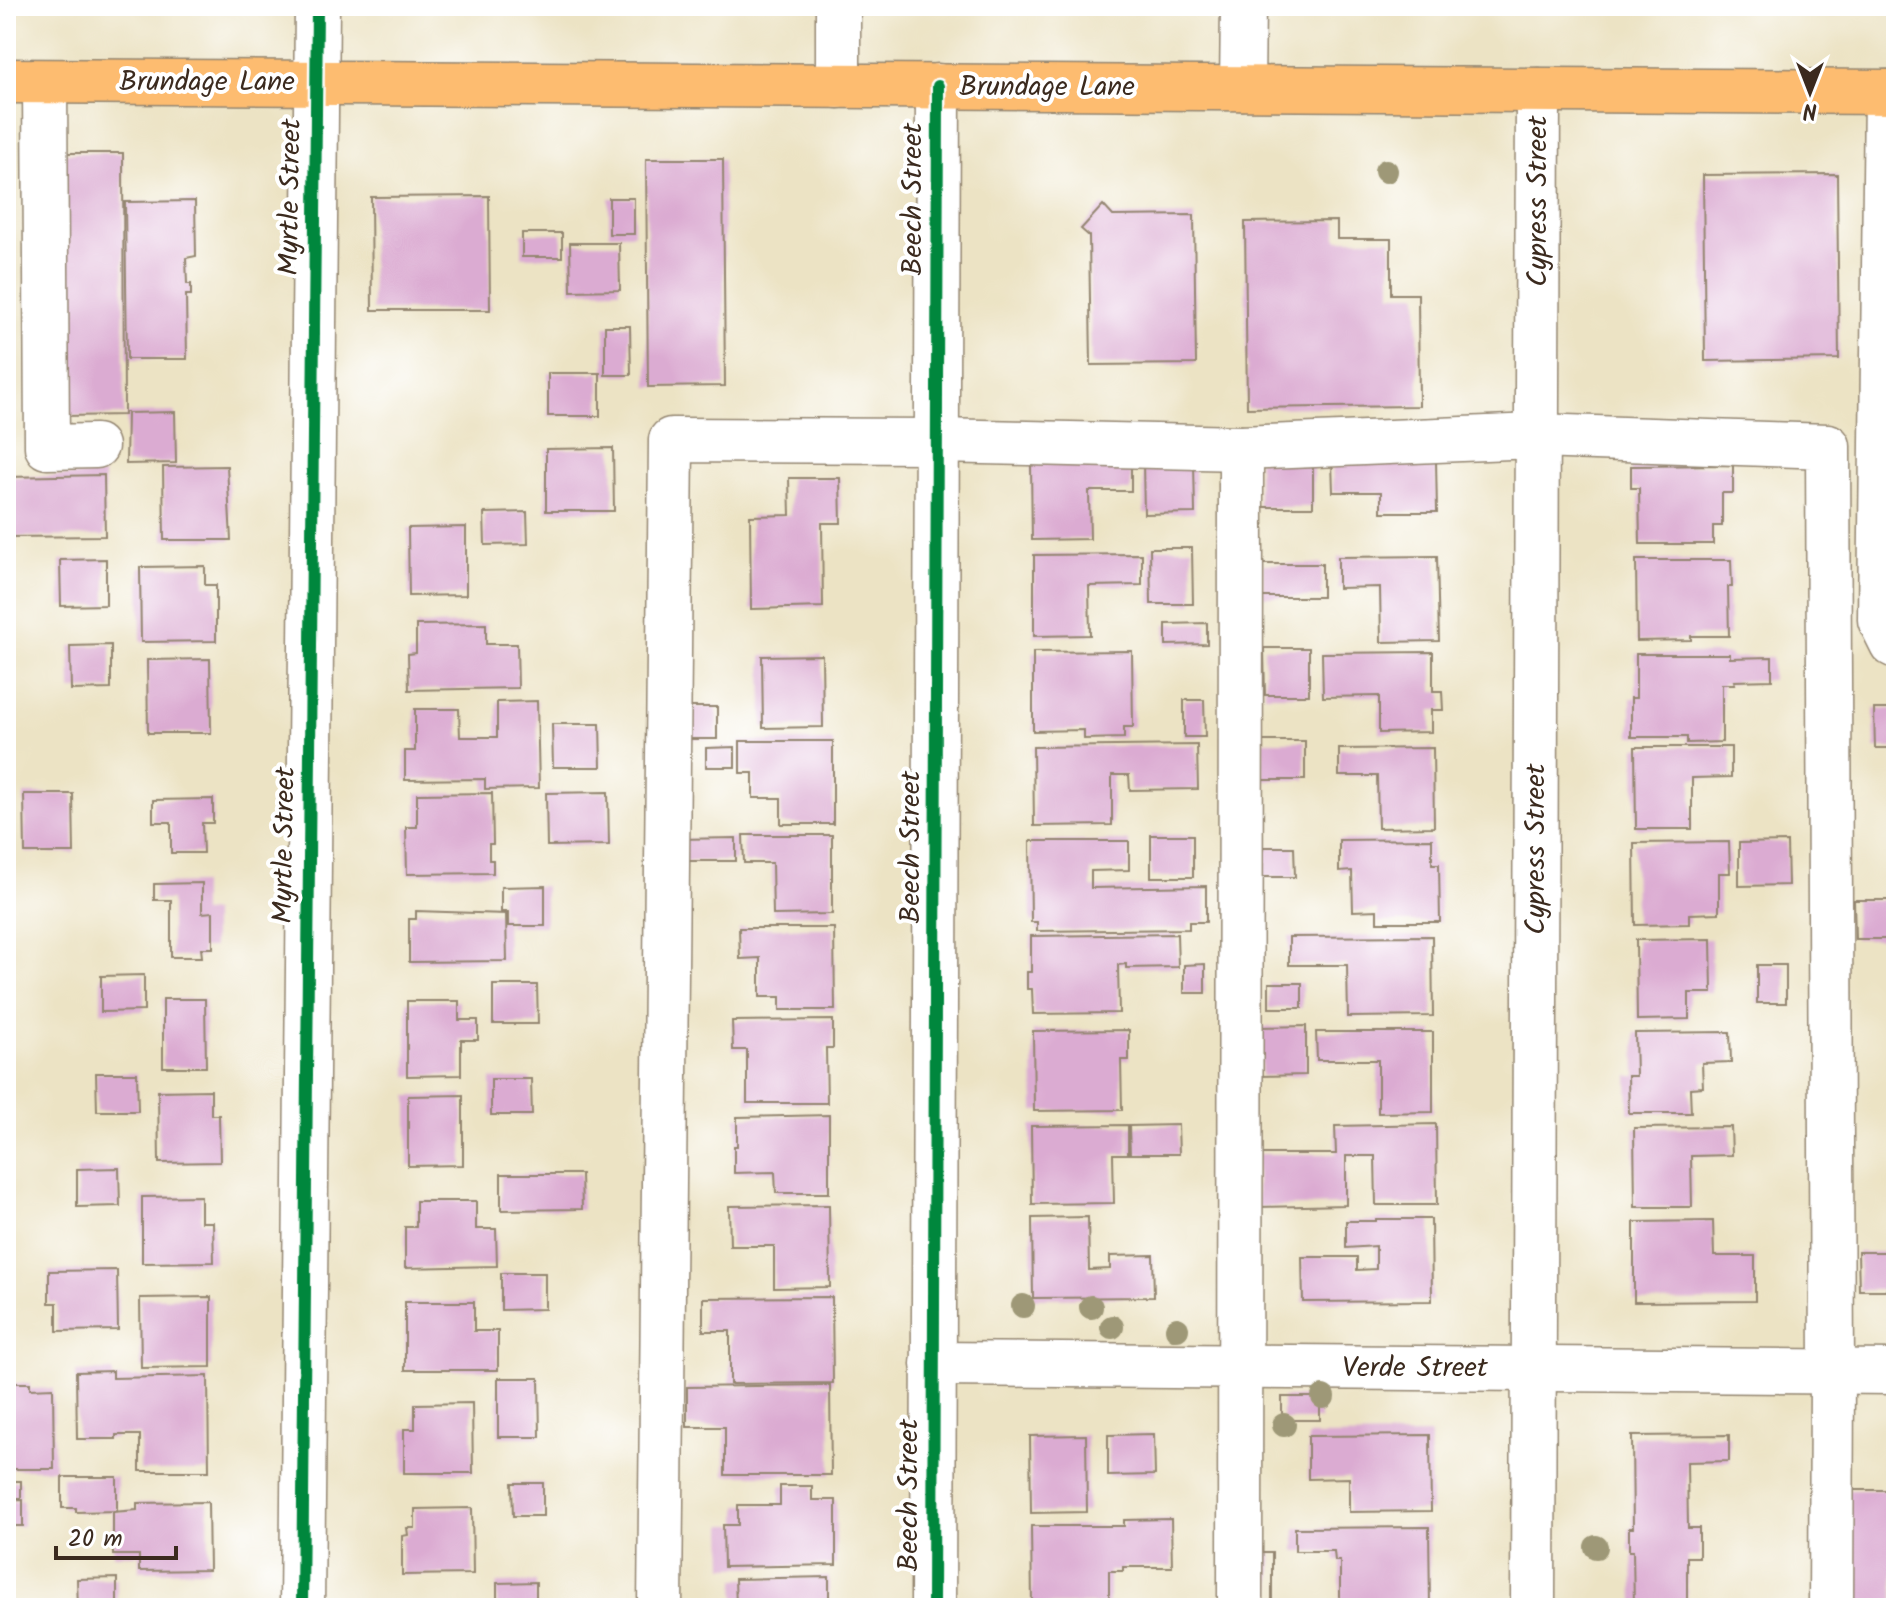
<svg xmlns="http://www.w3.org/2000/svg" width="1902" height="1614" font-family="Kalam,sans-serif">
	<rect width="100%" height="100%" fill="#fff"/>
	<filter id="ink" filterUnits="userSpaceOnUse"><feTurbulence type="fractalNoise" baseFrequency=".0125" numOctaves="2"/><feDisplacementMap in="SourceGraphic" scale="16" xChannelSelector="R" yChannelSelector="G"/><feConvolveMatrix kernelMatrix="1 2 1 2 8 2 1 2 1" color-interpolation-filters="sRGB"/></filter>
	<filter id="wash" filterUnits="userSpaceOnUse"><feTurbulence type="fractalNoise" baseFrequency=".006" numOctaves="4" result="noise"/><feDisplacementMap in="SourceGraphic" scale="32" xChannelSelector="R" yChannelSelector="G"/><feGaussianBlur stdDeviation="1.8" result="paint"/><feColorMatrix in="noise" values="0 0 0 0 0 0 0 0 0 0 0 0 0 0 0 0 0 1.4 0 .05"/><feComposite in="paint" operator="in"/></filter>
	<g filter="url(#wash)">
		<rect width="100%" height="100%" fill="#ece3c4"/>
		<g id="blocks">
			<g fill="#dbabd2">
				<path d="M62,153H123L124,415L65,416Z"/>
				<path d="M646,159H723L725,386L648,387Z"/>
				<path d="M1837,174L1839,359L1705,361L1703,175Z"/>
				<path d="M489,196L490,310H372L371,197Z"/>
				<rect x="609" y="198" width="25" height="36"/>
				<path d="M195,201L196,256L186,258L187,284H191V295H186L187,359H127L125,202Z"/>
				<path d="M1103,205L1113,216L1194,215L1196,364L1091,365L1089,236L1081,229Z"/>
				<path d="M1337,221V239H1391V294H1418L1419,406L1247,408L1245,222Z"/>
				<rect x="522" y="233" width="40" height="24"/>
				<path d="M570,243H619L620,290L571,291Z"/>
				<path d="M605,326H630L631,375H605Z"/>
				<rect x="548" y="373" width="52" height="43"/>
				<path d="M175,412L176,463L126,464L127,413Z"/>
				<path d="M613,448L614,511H546V449Z"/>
				<rect x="1258" y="460" width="55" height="47"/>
				<path d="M1436,460L1437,512H1381V492H1333L1332,462Z"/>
				<path d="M1131,462V491H1089L1090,539L1032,540L1031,463Z"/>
				<path d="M1143,462H1194L1195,513L1144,514Z"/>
				<path d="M1733,465V493H1722V526H1713V544H1640L1639,488H1631V466Z"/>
				<path d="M227,466L231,540H164L163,467Z"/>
				<path d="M104,475L105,536L7,537V477Z"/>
				<path d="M789,478H840L841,523H822L823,607L751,609L750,516L790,515Z"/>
				<path d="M527,512L528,544L485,545L484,513Z"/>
				<path d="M466,527V595L409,596L408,528Z"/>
				<path d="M1150,548H1192L1193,604H1151Z"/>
				<path d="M1142,554V585L1089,586L1090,635L1034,636V555Z"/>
				<path d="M1437,556L1439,641L1381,642L1380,587L1338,588V557Z"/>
				<path d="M106,559V605L61,606L60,560Z"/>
				<path d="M1636,560H1731L1732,587H1728L1729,636H1691V640L1637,641Z"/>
				<rect x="1263" y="564" width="59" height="33"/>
				<path d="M205,566V585H216V641L141,642L140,567Z"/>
				<path d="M1207,623V644L1166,645V624Z"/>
				<path d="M486,624V644H517L518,688L409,690L408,654L416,653V625Z"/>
				<path d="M111,645V689L71,690L70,646Z"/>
				<path d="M1264,648H1309V695H1265Z"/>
				<path d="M1132,651L1133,727H1124V738L1084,739V730L1033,731V652Z"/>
				<path d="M1433,652V691H1442L1443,710H1431V732L1379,733V696L1323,697L1322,653Z"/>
				<path d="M1636,654H1730V658L1772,657V680L1734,681L1735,684H1722V742L1687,743V737H1631V698H1636Z"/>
				<path d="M822,655L823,727L763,728L762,656Z"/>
				<path d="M210,659L211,733H148L147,660Z"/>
				<path d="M1184,700H1204L1205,737H1184Z"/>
				<path d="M537,701L539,788L485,789V779L405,780V751H415V709H459L460,737H497V702Z"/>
				<rect x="675" y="707" width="42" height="32"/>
				<path d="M1874,709H1896V748H1875Z"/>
				<path d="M552,724H600L601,767H553Z"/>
				<path d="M740,741H833V824H781V798H753V773H740Z"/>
				<rect x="1263" y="741" width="42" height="39"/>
				<path d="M1197,745L1198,789L1130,790L1129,775H1112V825L1034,826L1033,747Z"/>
				<path d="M735,747V767H706V748Z"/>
				<path d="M1635,747H1731V777L1692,778V829H1636Z"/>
				<path d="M1433,748L1434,827L1378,828L1377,776H1339V749Z"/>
				<path d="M608,792L609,845L547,846L546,793Z"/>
				<path d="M492,793L493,844H489V860H493V873L407,874L406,827H417V794Z"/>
				<path d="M24,794H73L74,853H25Z"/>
				<path d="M213,799V823H202L203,853H171V822H153V800Z"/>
				<path d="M743,835H832V914L773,915L772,863H744Z"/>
				<rect x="1151" y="835" width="42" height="42"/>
				<path d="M736,838V861H677V839Z"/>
				<path d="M1432,839V864H1439L1440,922H1377V910L1353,911L1352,871L1339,872V840Z"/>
				<path d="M1030,841H1129V870L1091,871V888L1206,886V922H1189V929L1037,931V922H1031Z"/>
				<path d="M1729,842L1730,873H1719V913L1689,914V924L1635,925L1634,843Z"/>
				<path d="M1787,842L1788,885L1739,886V843Z"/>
				<path d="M1257,847H1294L1295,877H1257Z"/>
				<path d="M202,883V913L213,912V948H201L202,957H171V900H154V884Z"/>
				<path d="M545,886V926H508V912H501V887Z"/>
				<path d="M1854,900H1896V939H1855Z"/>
				<path d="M416,911L506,914L507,961L409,962V919H416Z"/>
				<path d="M739,928H834L835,1010H780V997H760V958L740,959Z"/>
				<path d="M1177,934L1178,967L1126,968V964L1118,965L1119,1013L1033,1014L1032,989H1027V972H1031V936Z"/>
				<path d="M1432,936L1433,1016L1348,1017L1347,965H1289V937Z"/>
				<path d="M1711,939L1712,993H1689V1019L1637,1020L1636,940Z"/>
				<path d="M1205,964V993H1184V965Z"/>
				<rect x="1757" y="965" width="29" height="38"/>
				<path d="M144,975V1011L101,1012V976Z"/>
				<rect x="1269" y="983" width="33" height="25"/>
				<path d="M493,985H537L538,1024H493Z"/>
				<path d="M163,999H205L206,1067H163Z"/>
				<path d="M407,1001H459V1020H478V1040H461V1075L407,1076Z"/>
				<path d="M833,1020V1048H826L827,1103H747V1050H733L732,1021Z"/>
				<path d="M1306,1026V1075L1261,1076V1027Z"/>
				<path d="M1129,1030V1060H1121L1122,1110L1034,1111L1033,1031Z"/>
				<path d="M1316,1032H1433V1112L1378,1113V1060H1317Z"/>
				<path d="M1730,1032L1731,1062L1702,1063L1703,1087L1690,1088L1691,1113H1629L1628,1076H1636L1635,1033Z"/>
				<path d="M96,1073H137L138,1111H97Z"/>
				<path d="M491,1079H531L532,1115H491Z"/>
				<path d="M211,1090V1115H219L220,1162L159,1163L158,1091Z"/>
				<path d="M463,1095V1165L408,1166V1096Z"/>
				<path d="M829,1115V1193H776L775,1172L734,1173V1146H737V1117Z"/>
				<path d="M1436,1124L1437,1205H1376L1375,1156H1346V1205L1257,1207V1154H1336L1335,1126Z"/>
				<path d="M1128,1125V1154H1113L1114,1203L1032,1204L1031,1126Z"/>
				<path d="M1178,1125L1179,1154H1130L1129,1126Z"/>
				<path d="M1731,1127L1732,1155L1691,1156L1692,1207H1635L1634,1128Z"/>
				<path d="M119,1168L120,1206L77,1207V1169Z"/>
				<path d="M501,1174H581L582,1209L501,1210Z"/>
				<path d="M201,1196V1222H213L214,1262L142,1263V1197Z"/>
				<path d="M416,1201H476V1229H496L497,1266L405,1268V1227H416Z"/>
				<path d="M829,1205L830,1287L774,1288V1246H730L729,1206Z"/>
				<path d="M1088,1217L1089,1270L1110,1269V1256L1153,1255L1154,1297L1033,1298L1032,1218Z"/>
				<path d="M1376,1219H1431L1432,1301L1303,1302L1302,1257H1357V1270L1376,1269V1246L1346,1248V1221H1376Z"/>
				<path d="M1713,1221L1714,1256H1755V1301L1634,1302V1222Z"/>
				<path d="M1858,1252H1896V1290H1859Z"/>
				<path d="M117,1270L118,1330L57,1331V1303H49V1271Z"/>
				<path d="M501,1273H545V1309L501,1310Z"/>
				<path d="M211,1297V1367L141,1368L140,1298Z"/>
				<path d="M832,1297L833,1383L730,1384V1331H703V1298Z"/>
				<path d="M405,1302H474V1331H498V1370H405Z"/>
				<path d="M113,1371V1378L208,1376L209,1471H140V1435H116V1439H77L76,1372Z"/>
				<path d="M498,1378H539L540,1437H498Z"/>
				<path d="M6,1383H30V1389L53,1388L54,1469H6Z"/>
				<path d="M830,1385L831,1475H725V1427H687V1387Z"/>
				<rect x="1282" y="1397" width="38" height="23"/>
				<path d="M472,1403L473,1473H404V1429H415V1404Z"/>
				<path d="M1154,1434L1155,1475L1108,1476V1435Z"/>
				<path d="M1086,1435L1087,1512L1031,1513L1030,1436Z"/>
				<path d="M1430,1435L1431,1511L1349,1512V1478L1308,1479V1436Z"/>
				<path d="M1729,1435V1461L1687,1462L1688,1528H1699V1557H1687V1606L1634,1607L1633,1551H1629V1528H1633L1632,1436Z"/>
				<path d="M62,1477H117V1511L76,1512V1508H62Z"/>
				<rect x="6" y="1481" width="15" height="17"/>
				<path d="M512,1483H543V1516H513Z"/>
				<path d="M780,1486H812V1500H836V1565L724,1567L723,1525H738V1505H780Z"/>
				<path d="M1843,1490H1893L1894,1608H1844Z"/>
				<path d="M23,1500V1526H6V1501Z"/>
				<path d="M208,1502L209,1570L139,1571V1555H113V1512L137,1510V1503Z"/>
				<path d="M472,1508L473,1574L402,1575V1536L408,1535L407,1528H415V1509Z"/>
				<path d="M1171,1519L1172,1567H1123V1571H1109V1604L1032,1605L1031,1526H1124V1520Z"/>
				<path d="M1429,1527L1430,1608H1376V1604H1340V1561H1335L1334,1551H1295V1528Z"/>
				<path d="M1248,1553H1272V1608H1249Z"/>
				<path d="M829,1577V1608L736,1606L735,1579Z"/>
				<path d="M117,1578V1608H78L77,1579Z"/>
				<path d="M536,1582V1608H497V1583Z"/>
			</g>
		</g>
	</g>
	<g filter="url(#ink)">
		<use href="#blocks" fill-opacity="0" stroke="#948671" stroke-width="2"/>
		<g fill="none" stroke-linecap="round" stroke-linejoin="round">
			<g stroke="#948671" stroke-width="47">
				<g id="minor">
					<path d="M838,6V86"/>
					<path d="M45,82L47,447L96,446"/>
					<path d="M1242,88L1243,6"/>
					<path d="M1886,92L1880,620L1892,644L1896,646"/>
					<path d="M933,1364L1896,1372"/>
					<path d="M302,1608L317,6"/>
					<path d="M660,1608L671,440L937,441L1241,448L1537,436L1828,446L1832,1372L1831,1608"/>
					<path d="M933,1608L938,86"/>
					<path d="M1240,1608L1241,448"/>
					<path d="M1533,1608L1538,90"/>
				</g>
			</g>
			<g stroke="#948671" stroke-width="47">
				<path id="major" d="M6,81L1896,92"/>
			</g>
			<use href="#minor" stroke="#fff" stroke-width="44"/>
			<use href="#major" stroke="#fdbc70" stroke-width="44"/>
			<g stroke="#fff" stroke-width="17">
				<g id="cycleway">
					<path d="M302,1608L317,6"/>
					<path d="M933,1608L938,86"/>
				</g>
			</g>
			<use href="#cycleway" stroke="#00873e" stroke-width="12"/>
		</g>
		<g fill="#9e9877">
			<circle cx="1386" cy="171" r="12"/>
			<circle cx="1023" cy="1306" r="12"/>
			<circle cx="1091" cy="1307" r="12"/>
			<circle cx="1112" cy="1327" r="12"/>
			<circle cx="1177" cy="1329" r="12"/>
			<circle cx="1323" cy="1397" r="12"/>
			<circle cx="1284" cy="1425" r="12"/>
			<circle cx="1596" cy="1547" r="12"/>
		</g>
	</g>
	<g text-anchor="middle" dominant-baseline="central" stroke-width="8" stroke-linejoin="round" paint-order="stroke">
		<g font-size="28" fill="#3b2a1e" stroke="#fff">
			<text x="207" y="82">Brundage Lane</text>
			<text x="1047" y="87">Brundage Lane</text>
			<text transform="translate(291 197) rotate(-89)">Myrtle Street</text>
			<text transform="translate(913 199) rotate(-90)">Beech Street</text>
			<text transform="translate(1538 201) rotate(-90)">Cypress Street</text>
			<text transform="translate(285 845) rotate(-89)">Myrtle Street</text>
			<text transform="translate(911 847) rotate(-90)">Beech Street</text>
			<text transform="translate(1536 849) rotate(-90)">Cypress Street</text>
			<text x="1415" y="1368">Verde Street</text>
			<text transform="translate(909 1495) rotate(-90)">Beech Street</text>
		</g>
	</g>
	<rect width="1902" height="1614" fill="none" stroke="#fff" stroke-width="32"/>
	<g transform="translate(1810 92) rotate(180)" stroke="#ffffff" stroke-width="6" paint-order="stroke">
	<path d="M0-6L14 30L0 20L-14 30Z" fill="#3b2a1e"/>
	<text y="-12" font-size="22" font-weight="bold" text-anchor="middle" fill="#3b2a1e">N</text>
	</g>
	<path d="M56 1546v12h120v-12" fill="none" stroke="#3b2a1e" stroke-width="4"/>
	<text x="68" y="1546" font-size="24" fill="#3b2a1e" stroke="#ffffff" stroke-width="6" paint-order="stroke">20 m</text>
</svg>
